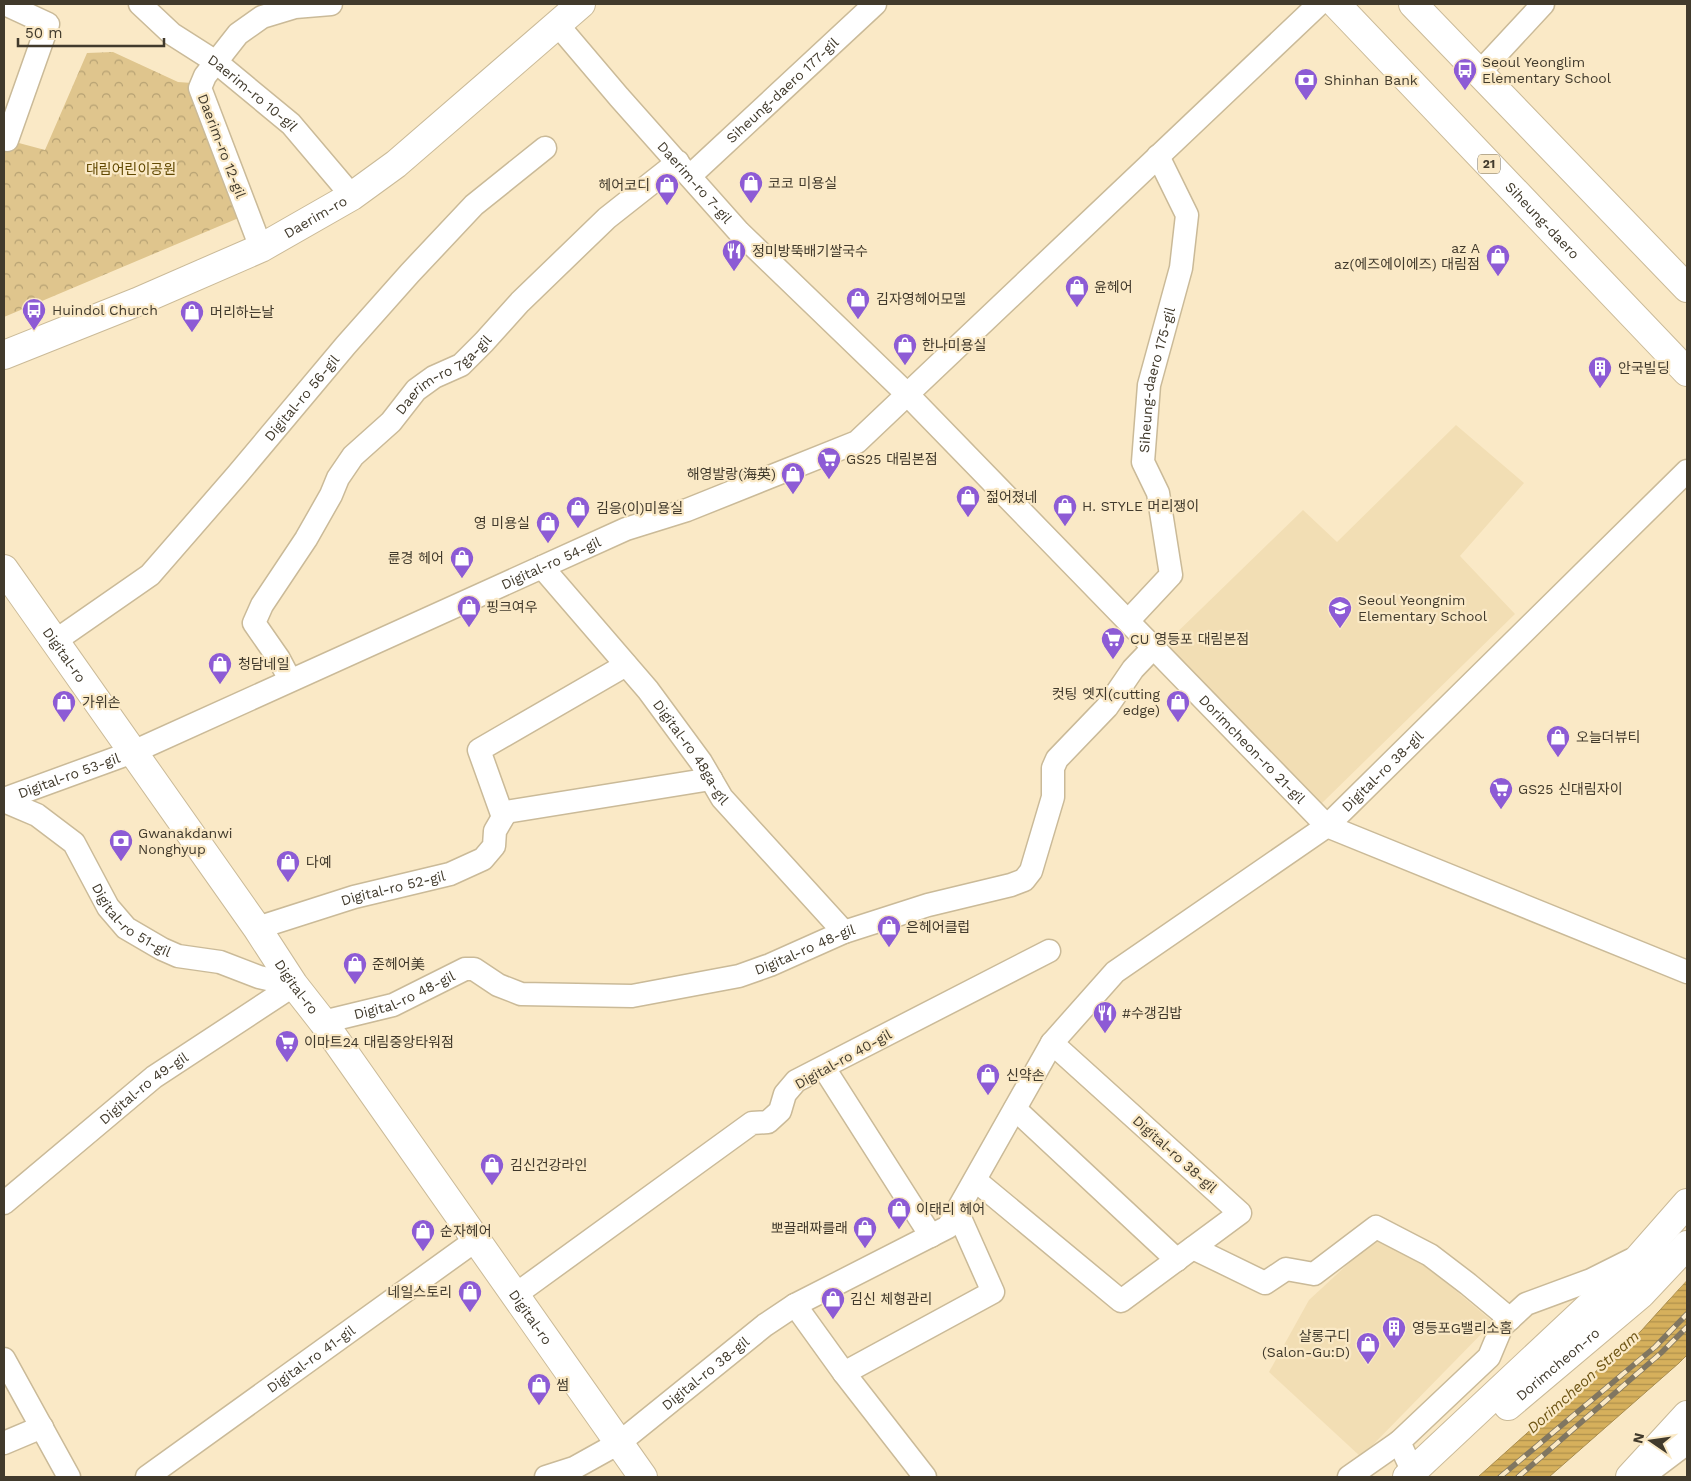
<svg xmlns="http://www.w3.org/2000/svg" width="1691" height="1481" font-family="'Work Sans','Noto Sans KR',sans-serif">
	<defs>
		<pattern id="forest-crowns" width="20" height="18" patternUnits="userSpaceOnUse" patternTransform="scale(1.25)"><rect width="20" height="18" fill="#dfc58d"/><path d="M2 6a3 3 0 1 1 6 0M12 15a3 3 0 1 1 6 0" fill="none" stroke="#b6a173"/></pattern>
		<pattern id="water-rules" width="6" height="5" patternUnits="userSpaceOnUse" patternTransform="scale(1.25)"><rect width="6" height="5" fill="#d6b05c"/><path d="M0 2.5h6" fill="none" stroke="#af904c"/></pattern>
	</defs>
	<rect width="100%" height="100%" fill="#fae9c6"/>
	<g fill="#f2deb4">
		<path d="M1456,425L1524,483L1460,556L1515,614L1320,805L1165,644L1303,510L1337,542Z"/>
		<path d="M1375,1239L1425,1265L1493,1322L1361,1457L1269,1372L1309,1300Z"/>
	</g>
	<path fill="url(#forest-crowns)" d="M113,52L178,82L192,83L241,217L4,317V139L45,150L87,53Z"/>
	<path fill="url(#water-rules)" stroke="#a98d4e" d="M1687,1280V1355L1679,1363L1549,1477H1478L1641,1331Z"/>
	<path fill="#fae9c6" d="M1685,1278H1687V1280L1657,1312L1656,1311Z"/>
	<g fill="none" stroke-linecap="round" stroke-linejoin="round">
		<g stroke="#caba98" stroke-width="25">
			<g id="street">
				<path d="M5,4L48,24L7,140"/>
				<path id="s1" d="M140,4L172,34L216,62L291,124L352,196"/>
				<path id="s2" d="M557,24L619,97L739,232L907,394L1327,826L1687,972"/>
				<path d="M1479,73L1543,4"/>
				<path id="s3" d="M690,176L875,4"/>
				<path d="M261,248L200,88L205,76L238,34L262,17L295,7L331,4"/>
				<path id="s4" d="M542,567L648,690L701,762L722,798L844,932"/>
				<path id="s5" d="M1128,621L1171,575L1158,493L1143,462L1149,385L1181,268L1187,215L1158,156"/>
				<path id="s6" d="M55,641L150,575L237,475L346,345L410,273L474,205L545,148"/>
				<path id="s7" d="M290,680L279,659L254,623L262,605L306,539L331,495L338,478L353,456L391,422L416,390L434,377L461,365L484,342L520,302L607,218L678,162"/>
				<path id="s8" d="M4,799L133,752L626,529L687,510L857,442L1319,4"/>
				<path id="s9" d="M4,801L37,815L74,843L108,907L126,928L162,949L178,956L220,962L259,977L294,985"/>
				<path d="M503,817L479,750L626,665"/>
				<path id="s10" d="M257,928L354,897L450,874L483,859L494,846L495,831L506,812L711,779"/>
				<path id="s11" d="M323,1022L393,1005L465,969H474L498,985L521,994L632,996L739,976L770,965L844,932L928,905L1011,885L1024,880L1031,871L1053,797V768L1057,759L1107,707L1133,669L1154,647"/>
				<path d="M824,1068L931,1236"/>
				<path d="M1015,1109L1177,1260"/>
				<path d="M975,1180L1121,1301L1240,1213L1052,1043"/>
				<path id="s12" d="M4,1203L154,1077L294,985"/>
				<path d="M1193,1248L1265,1283L1286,1269L1314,1274L1376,1227L1430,1255L1468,1284L1510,1319"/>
				<path d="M515,1295L752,1123L768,1122L780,1111L785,1094L796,1081L1049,951"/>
				<path d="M795,1305L844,1373L925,1477"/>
				<path d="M4,1359L69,1477"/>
				<path d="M844,1373L993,1292L957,1211"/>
				<path d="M4,1443L42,1427"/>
				<path d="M1413,1472L1399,1442L1489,1357L1502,1326L1526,1304L1591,1280L1631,1260"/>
				<path id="s13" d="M147,1477L476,1240"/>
				<path id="s14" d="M546,1477L574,1468L619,1443L765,1325L795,1305L948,1227L1052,1043L1115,972L1327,826L1687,471"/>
				<path d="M1349,1477L1399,1442"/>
				<path d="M1642,1477L1687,1443"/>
			</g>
		</g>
		<g stroke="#caba98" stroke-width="30">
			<g id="secondary">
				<path id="s15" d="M4,355L137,302L261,248L352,196L396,164L581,4"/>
				<path id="s16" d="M4,569L257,928L294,985L323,1022L643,1477"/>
			</g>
		</g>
		<g stroke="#caba98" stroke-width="30">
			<g id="primary">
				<path id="s17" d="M1336,4L1687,372"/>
				<path d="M1413,4L1687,288"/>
				<path id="s18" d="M1508,1406L1641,1294L1687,1245"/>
				<path d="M1407,1477L1629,1269L1687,1203"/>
				<path d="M1630,1477L1687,1415"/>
			</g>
		</g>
		<use href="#street" stroke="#fff" stroke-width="22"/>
		<use href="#secondary" stroke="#fff" stroke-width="28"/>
		<use href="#primary" stroke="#fff" stroke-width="28"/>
		<g stroke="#807661" stroke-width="5.5">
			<g id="rail">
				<path d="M1500,1477L1655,1347L1687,1314"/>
				<path d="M1518,1477L1661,1353L1687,1327"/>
			</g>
		</g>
		<use href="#rail" stroke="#fae9c6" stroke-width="4" stroke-dasharray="11" stroke-linecap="butt"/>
	</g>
	<defs>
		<g id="bus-pin" transform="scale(1.25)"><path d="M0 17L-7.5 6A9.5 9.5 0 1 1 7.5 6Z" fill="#8d5bd5" stroke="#fae9c6"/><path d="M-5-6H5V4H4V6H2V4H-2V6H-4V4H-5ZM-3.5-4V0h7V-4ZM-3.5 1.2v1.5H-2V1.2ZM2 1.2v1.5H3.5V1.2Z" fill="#fff"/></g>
		<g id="bank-pin" transform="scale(1.25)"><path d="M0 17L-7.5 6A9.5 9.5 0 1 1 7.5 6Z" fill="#8d5bd5" stroke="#fae9c6"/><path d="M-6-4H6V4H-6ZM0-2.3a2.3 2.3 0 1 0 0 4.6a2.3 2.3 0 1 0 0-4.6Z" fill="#fff"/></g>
		<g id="shop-pin" transform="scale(1.25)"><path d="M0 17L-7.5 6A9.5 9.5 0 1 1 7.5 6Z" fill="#8d5bd5" stroke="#fae9c6"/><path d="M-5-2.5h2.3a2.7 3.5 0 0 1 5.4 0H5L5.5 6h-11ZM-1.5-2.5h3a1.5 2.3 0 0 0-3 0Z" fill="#fff"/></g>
		<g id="restaurant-pin" transform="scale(1.25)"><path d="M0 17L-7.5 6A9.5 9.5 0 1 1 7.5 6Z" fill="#8d5bd5" stroke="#fae9c6"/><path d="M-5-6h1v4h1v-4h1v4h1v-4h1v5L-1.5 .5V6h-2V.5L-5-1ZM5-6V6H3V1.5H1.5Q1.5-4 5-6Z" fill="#fff"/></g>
		<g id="building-pin" transform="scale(1.25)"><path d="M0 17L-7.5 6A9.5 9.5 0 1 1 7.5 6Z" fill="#8d5bd5" stroke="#fae9c6"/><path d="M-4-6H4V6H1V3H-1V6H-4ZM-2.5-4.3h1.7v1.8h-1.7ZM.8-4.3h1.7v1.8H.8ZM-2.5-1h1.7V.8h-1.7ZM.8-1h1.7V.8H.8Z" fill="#fff"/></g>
		<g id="supermarket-pin" transform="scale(1.25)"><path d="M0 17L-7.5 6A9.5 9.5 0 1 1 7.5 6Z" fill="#8d5bd5" stroke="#fae9c6"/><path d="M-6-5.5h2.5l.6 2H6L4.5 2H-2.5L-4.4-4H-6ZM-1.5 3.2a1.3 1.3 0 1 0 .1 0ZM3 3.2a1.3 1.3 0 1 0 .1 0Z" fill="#fff"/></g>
		<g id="school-pin" transform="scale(1.25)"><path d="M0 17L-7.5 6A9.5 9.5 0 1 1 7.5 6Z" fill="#8d5bd5" stroke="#fae9c6"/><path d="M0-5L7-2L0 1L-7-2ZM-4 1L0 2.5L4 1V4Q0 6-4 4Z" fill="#fff"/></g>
	</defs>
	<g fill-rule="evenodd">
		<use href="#bus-pin" x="1465" y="70"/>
		<use href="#bank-pin" x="1306" y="80"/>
		<use href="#shop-pin" x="751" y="183"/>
		<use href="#shop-pin" x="667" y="185"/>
		<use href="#restaurant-pin" x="734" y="251"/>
		<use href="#shop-pin" x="1498" y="256"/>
		<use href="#shop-pin" x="1077" y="287"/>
		<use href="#shop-pin" x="858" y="299"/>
		<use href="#bus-pin" x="34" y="310"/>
		<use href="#shop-pin" x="192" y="312"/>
		<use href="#shop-pin" x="905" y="345"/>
		<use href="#building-pin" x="1600" y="368"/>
		<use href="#supermarket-pin" x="829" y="459"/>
		<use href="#shop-pin" x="793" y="474"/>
		<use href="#shop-pin" x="968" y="497"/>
		<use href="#shop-pin" x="1065" y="506"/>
		<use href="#shop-pin" x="578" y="508"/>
		<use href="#shop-pin" x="548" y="523"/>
		<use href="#shop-pin" x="462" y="558"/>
		<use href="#shop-pin" x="469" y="607"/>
		<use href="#school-pin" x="1340" y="608"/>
		<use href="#supermarket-pin" x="1113" y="639"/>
		<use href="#shop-pin" x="220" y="664"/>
		<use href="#shop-pin" x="64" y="702"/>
		<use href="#shop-pin" x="1178" y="702"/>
		<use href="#shop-pin" x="1558" y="737"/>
		<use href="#supermarket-pin" x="1501" y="789"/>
		<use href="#bank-pin" x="121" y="841"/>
		<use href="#shop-pin" x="288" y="862"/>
		<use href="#shop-pin" x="889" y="927"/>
		<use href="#shop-pin" x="355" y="964"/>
		<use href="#restaurant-pin" x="1105" y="1013"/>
		<use href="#supermarket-pin" x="287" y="1042"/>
		<use href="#shop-pin" x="988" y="1075"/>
		<use href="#shop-pin" x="492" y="1165"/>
		<use href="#shop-pin" x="899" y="1209"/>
		<use href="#shop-pin" x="865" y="1228"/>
		<use href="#shop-pin" x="423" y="1231"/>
		<use href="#shop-pin" x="470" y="1292"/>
		<use href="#shop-pin" x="833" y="1299"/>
		<use href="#building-pin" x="1394" y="1328"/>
		<use href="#shop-pin" x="1368" y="1344"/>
		<use href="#shop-pin" x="539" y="1385"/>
	</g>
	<g text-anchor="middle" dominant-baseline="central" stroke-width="4.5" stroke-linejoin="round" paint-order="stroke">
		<rect fill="#fae9c6" stroke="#786e5a" stroke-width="1" x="1478" y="154.5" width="22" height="19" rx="4"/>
		<g font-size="12" font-weight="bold" fill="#413a2c">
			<text x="1489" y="164">21</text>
		</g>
		<g font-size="14" fill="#413a2c" stroke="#fae9c6" text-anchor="start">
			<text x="1482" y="62">Seoul Yeonglim<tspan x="1482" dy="16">Elementary School</tspan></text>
			<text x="1324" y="80">Shinhan Bank</text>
			<text x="768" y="183">코코 미용실</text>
			<text x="650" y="185" text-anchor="end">헤어코디</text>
			<text x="1480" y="248" text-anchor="end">az A<tspan x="1480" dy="16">az(에즈에이에즈) 대림점</tspan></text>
			<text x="752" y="251">정미방뚝배기쌀국수</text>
			<text x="1094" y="287">윤헤어</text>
			<text x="876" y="299">김자영헤어모델</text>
			<text x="52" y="310">Huindol Church</text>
			<text x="210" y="312">머리하는날</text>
			<text x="922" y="345">한나미용실</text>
			<text x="1618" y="368">안국빌딩</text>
			<text x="846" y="459">GS25 대림본점</text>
			<text x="776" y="474" text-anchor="end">해영발랑(海英)</text>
			<text x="986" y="497">젊어졌네</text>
			<text x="1082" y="506">H. STYLE 머리쟁이</text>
			<text x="596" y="508">김응(이)미용실</text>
			<text x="530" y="523" text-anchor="end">영 미용실</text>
			<text x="444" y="558" text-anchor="end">륜경 헤어</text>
			<text x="1358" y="600">Seoul Yeongnim<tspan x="1358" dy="16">Elementary School</tspan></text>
			<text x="486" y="607">핑크여우</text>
			<text x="1130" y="639">CU 영등포 대림본점</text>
			<text x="238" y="664">청담네일</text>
			<text x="1160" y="694" text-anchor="end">컷팅 엣지(cutting<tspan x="1160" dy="16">edge)</tspan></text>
			<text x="82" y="702">가위손</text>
			<text x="1576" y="737">오늘더뷰티</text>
			<text x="1518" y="789">GS25 신대림자이</text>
			<text x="138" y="833">Gwanakdanwi<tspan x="138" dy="16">Nonghyup</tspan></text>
			<text x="306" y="862">다예</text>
			<text x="906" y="927">은헤어클럽</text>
			<text x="372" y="964">준헤어美</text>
			<text x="1122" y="1013">#수갱김밥</text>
			<text x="304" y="1042">이마트24 대림중앙타워점</text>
			<text x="1006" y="1075">신약손</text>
			<text x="510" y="1165">김신건강라인</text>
			<text x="916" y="1209">이태리 헤어</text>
			<text x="848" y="1228" text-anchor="end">뽀끌래짜를래</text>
			<text x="440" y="1231">순자헤어</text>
			<text x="452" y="1292" text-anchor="end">네일스토리</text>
			<text x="850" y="1299">김신 체형관리</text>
			<text x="1412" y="1328">영등포G밸리소홈</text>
			<text x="1350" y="1336" text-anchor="end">살롱구디<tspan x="1350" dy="16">(Salon-Gu:D)</tspan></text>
			<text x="556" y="1385">썸</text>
		</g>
		<g font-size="14" fill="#413a2c" stroke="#fae9c6">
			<text stroke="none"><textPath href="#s3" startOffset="126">Siheung-daero 177-gil</textPath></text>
			<text stroke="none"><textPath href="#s1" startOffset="144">Daerim-ro 10-gil</textPath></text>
			<text transform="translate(222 146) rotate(69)">Daerim-ro 12-gil</text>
			<text stroke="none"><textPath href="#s2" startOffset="210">Daerim-ro 7-gil</textPath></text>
			<text stroke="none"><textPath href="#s15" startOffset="341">Daerim-ro</textPath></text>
			<text stroke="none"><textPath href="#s17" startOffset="299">Siheung-daero</textPath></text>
			<text stroke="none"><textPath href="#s7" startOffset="385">Daerim-ro 7ga-gil</textPath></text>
			<text stroke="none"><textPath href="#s5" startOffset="264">Siheung-daero 175-gil</textPath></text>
			<text stroke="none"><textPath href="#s6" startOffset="349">Digital-ro 56-gil</textPath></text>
			<text stroke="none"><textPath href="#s8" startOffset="596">Digital-ro 54-gil</textPath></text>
			<text stroke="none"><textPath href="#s16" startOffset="105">Digital-ro</textPath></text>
			<text stroke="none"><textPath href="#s2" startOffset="1005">Dorimcheon-ro 21-gil</textPath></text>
			<text stroke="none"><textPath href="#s4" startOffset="238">Digital-ro 48ga-gil</textPath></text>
			<text stroke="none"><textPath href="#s14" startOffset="1118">Digital-ro 38-gil</textPath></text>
			<text stroke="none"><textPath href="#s8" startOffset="69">Digital-ro 53-gil</textPath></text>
			<text stroke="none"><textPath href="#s10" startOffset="142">Digital-ro 52-gil</textPath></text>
			<text stroke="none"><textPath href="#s9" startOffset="181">Digital-ro 51-gil</textPath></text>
			<text stroke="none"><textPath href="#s11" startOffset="506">Digital-ro 48-gil</textPath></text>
			<text stroke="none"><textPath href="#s16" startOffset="510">Digital-ro</textPath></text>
			<text stroke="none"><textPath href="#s11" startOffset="86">Digital-ro 48-gil</textPath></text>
			<text transform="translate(843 1059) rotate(-29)">Digital-ro 40-gil</text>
			<text stroke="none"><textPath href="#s12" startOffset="181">Digital-ro 49-gil</textPath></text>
			<text transform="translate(1175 1154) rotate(42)">Digital-ro 38-gil</text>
			<text stroke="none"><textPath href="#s16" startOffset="915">Digital-ro</textPath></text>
			<text stroke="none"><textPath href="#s13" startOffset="202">Digital-ro 41-gil</textPath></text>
			<text stroke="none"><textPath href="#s18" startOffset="65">Dorimcheon-ro</textPath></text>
			<text stroke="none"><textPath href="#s14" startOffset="192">Digital-ro 38-gil</textPath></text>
		</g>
		<g font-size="14" fill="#624902" stroke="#fae9c6">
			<text x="131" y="169">대림어린이공원</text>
		</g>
		<g font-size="15" font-style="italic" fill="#6d5413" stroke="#fae9c6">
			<text transform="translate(1583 1382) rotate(-42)">Dorimcheon Stream</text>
		</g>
	</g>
	<rect width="1691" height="1481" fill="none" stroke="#413a2c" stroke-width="10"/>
	<g transform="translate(1651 1441) rotate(283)" stroke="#fae9c6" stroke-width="4" paint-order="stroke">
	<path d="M0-4L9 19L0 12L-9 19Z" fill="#413a2c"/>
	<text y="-8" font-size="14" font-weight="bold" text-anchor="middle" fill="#413a2c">N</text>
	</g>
	<path d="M18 38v8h146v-8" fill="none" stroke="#413a2c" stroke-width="2.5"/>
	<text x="25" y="38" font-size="15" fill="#413a2c" stroke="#fae9c6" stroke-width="4" paint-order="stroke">50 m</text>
</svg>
